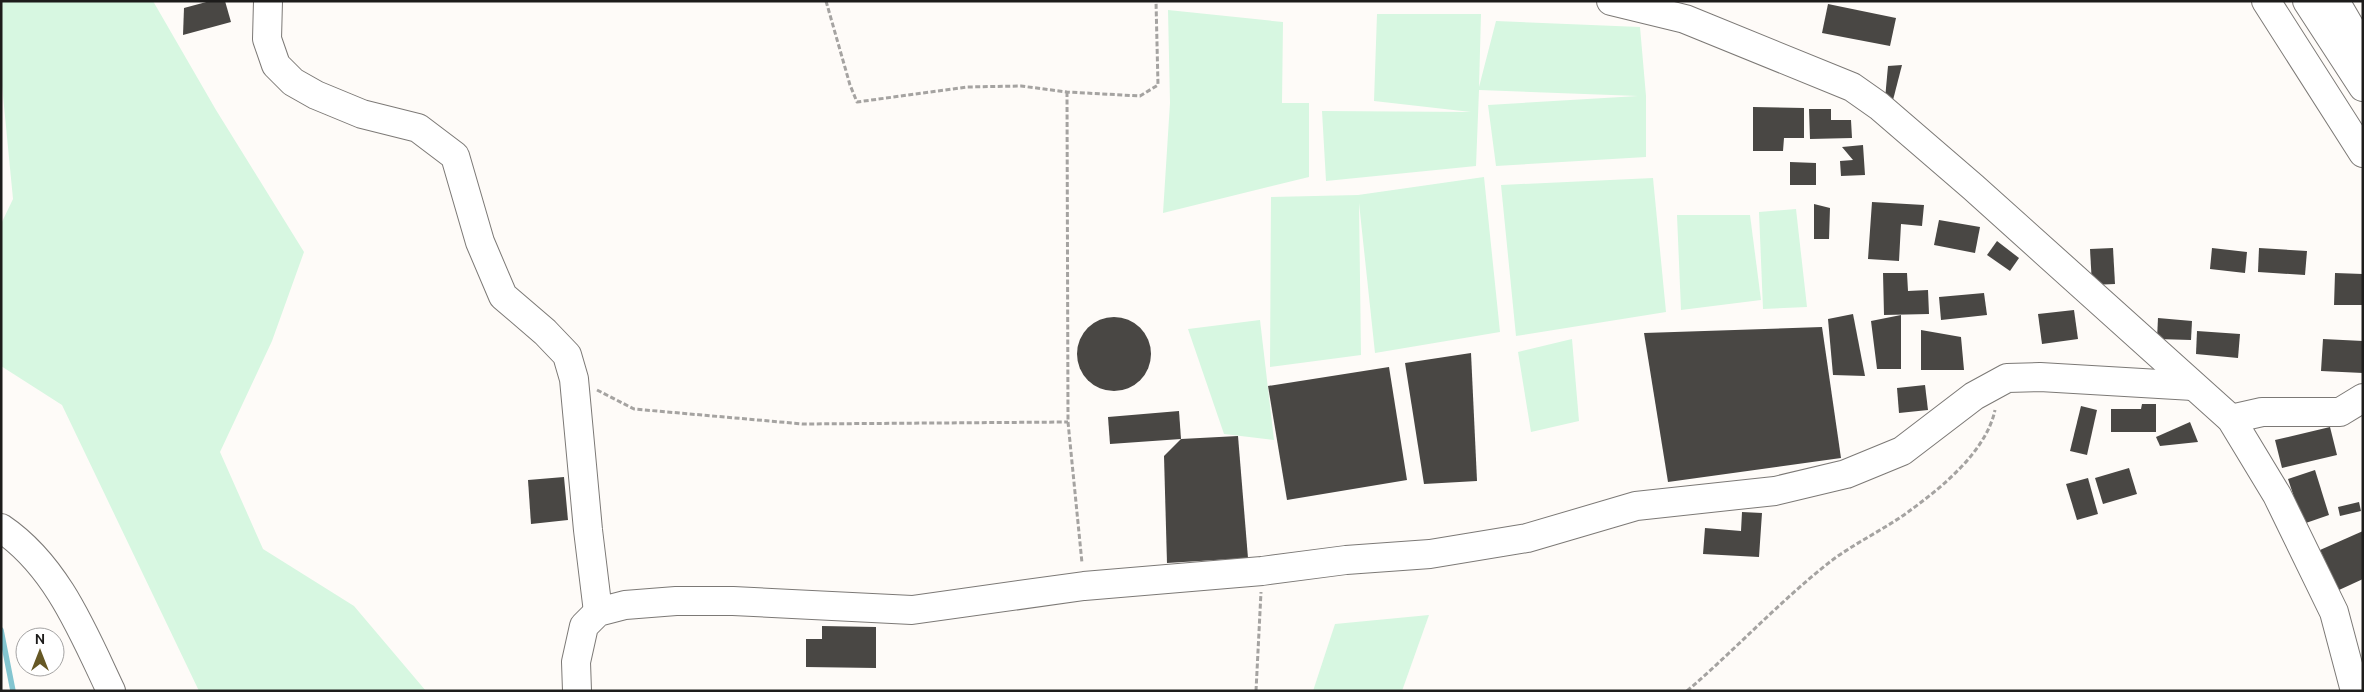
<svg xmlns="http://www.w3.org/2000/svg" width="2364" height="692" font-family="Ubuntu,sans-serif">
	<rect width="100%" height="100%" fill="#fefbf8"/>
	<g fill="#d7f7e1">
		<path d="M1,1H153L216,110L304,252L272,341L220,452L263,549L354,606L426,691H199L62,405L1,366V224L13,199L1,75Z"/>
		<path d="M1168,10L1283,22L1282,103H1309V177L1163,213L1170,103Z"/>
		<path d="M1377,14H1481L1479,87L1496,21L1640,27L1646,96V157L1496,166L1488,105L1638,96L1479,90L1476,166L1326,181L1322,111L1471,112L1374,101Z"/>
		<path d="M1484,177L1500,332L1375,353L1359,203L1361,355L1270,367L1271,197L1358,195Z"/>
		<path d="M1653,178L1666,312L1516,336L1501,185Z"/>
		<path d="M1796,209L1807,307L1763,309L1759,212Z"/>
		<path d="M1677,215H1750L1761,300L1681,310Z"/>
		<path d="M1260,320L1274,440L1224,434L1188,329Z"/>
		<path d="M1572,339L1579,421L1531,432L1518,352Z"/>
		<path d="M1429,615L1402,691H1313L1335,624Z"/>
	</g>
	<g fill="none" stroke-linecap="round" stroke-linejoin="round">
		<path stroke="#83c5d0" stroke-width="5.5" d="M1,630L13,691"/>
	</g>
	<g fill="#494744">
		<path d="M210,1H225L231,22L183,35L184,8Z"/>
		<path d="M1828,4L1896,18L1890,46L1822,33Z"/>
		<path d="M1902,65L1893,100L1885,99L1888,66Z"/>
		<path d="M1753,107L1804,108V138H1784L1783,151H1753Z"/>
		<path d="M1809,109H1831V120H1851L1852,138L1810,139Z"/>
		<path d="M1863,145L1865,175L1841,176L1840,161L1853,160L1842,147Z"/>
		<path d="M1790,162L1816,163V185H1790Z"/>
		<path d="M1872,202L1924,205L1922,226L1901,224L1899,261L1868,259Z"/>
		<path d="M1814,204L1830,208L1829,239H1814Z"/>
		<path d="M1939,220L1980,227L1975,253L1934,245Z"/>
		<path d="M1997,241L2019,258L2010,271L1987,255Z"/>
		<path d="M2113,248L2115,284L2092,285L2090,249Z"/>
		<path d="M2212,248L2247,252L2245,273L2210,269Z"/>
		<path d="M2259,248L2307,251L2305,275L2258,272Z"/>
		<path d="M1883,273H1907L1908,291L1928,290L1929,314L1884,315Z"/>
		<path d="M2335,273L2363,274V305H2334Z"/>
		<path d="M1984,293L1987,315L1941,320L1939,297Z"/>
		<path d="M2074,310L2078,339L2042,344L2038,314Z"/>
		<path d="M1853,314L1865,376L1833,375L1828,319Z"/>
		<path d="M1901,315V369H1877L1871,321Z"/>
		<circle cx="1114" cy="354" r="37"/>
		<path d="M2158,318L2192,321L2191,340L2157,339Z"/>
		<path d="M1822,327L1841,458L1668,482L1644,333Z"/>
		<path d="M1921,330L1961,337L1964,370H1921Z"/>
		<path d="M2197,331L2240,334L2238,358L2196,354Z"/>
		<path d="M2323,339L2363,341V373L2321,371Z"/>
		<path d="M1471,353L1477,481L1424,484L1405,363Z"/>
		<path d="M1389,367L1407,480L1287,500L1268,386Z"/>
		<path d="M1925,385L1928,410L1899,413L1897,388Z"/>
		<path d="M2142,404H2156V432H2111V409H2141Z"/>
		<path d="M2081,406L2097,410L2087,455L2070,451Z"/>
		<path d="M1179,411L1181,439L1110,444L1108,417Z"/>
		<path d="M2190,422L2198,442L2160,446L2156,437Z"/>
		<path d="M2330,427L2337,455L2282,468L2275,440Z"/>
		<path d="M1238,436L1248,558L1167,563L1164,456L1181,439Z"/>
		<path d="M2129,468L2137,494L2103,504L2095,478Z"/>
		<path d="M2315,470L2329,515L2303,524L2288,479Z"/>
		<path d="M564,477L568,520L531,524L528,480Z"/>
		<path d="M2088,478L2098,514L2077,520L2066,484Z"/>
		<path d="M2359,502L2361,511L2340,516L2338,507Z"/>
		<path d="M1742,512L1762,513L1759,557L1703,554L1705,528L1741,531Z"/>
		<path d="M2363,531V579L2339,590L2320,550Z"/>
		<path d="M822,626L876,627V668L806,667V639H822Z"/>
	</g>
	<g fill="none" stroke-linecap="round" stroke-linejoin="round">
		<g stroke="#7c7976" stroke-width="30">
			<g id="minor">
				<path d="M268,1L267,39L276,65L293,82L316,95L362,114L418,128L455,156L480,242L503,296L545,332L567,355L574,379L588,530L598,612"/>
				<path d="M1611,1L1685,19L1852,87L1879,106L1973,187L2231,419L2277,495L2334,612L2355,691"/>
				<path d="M2266,1L2363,153"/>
				<path d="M2231,419L2262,412H2340L2363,398"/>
				<path d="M1,528C57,566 83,632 111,691"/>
				<path d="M577,691L576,662L584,626L598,612L625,605L676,601H733L912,610L1084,586L1262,571L1346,560L1430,554L1527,538L1636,506L1775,491L1846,474L1902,451L1974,396L2007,378L2040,377L2193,386"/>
			</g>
		</g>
		<g stroke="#7c7976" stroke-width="30">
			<g id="highway">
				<path d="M2307,1L2363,87"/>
				<path d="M2335,1L2363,49"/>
			</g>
		</g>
		<g stroke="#a5a3a1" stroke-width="3" stroke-dasharray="5 2.5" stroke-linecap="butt">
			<path d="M826,1L850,85L857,102L967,87L1021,86L1067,92L1140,96L1158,85L1156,1"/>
			<path d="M1067,92L1068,422L1082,563"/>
			<path d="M597,390L634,409L803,424L1068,422"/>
			<path d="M1256,691L1261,592"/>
			<path d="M1687,691C1736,649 1780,601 1831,561C1855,543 1883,530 1908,512C1941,488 1986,452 1995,410"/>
		</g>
		<use href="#minor" stroke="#fff" stroke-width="28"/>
		<use href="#highway" stroke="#fff" stroke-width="28"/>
	</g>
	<rect width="2364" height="692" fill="none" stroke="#1d1c1b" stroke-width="5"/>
	<g transform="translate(40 652)"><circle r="24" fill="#ffffff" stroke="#a5a4a4"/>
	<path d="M0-4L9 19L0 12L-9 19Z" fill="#665825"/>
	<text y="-8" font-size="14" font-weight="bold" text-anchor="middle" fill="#1d1c1b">N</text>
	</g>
</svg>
